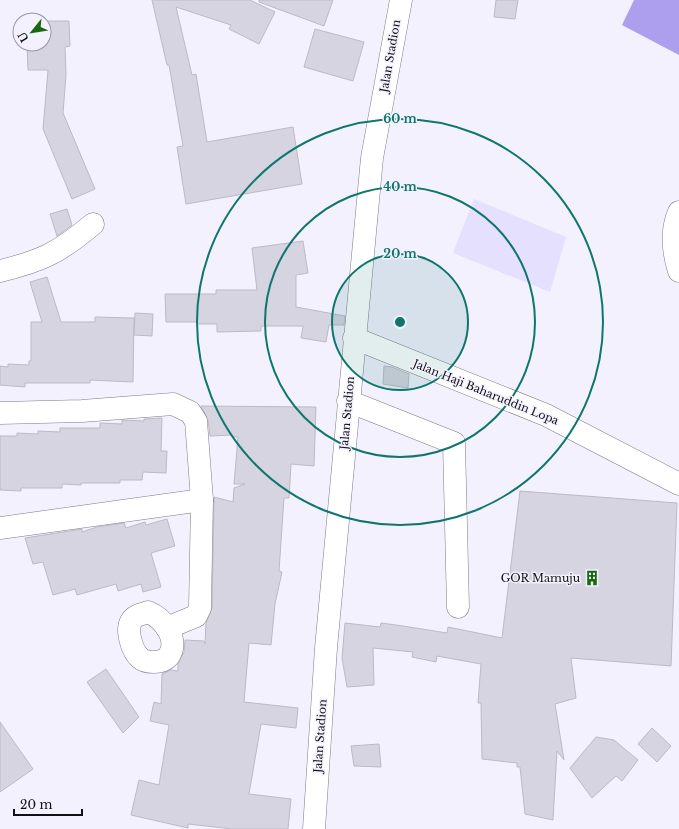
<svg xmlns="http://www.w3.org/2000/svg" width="679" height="829" font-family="'Libre Baskerville',serif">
	<rect width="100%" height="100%" fill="#f2f1fd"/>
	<path fill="#e4e0fd" d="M474,199L566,237L550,292L453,253Z"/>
	<path fill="#ad9fee" d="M634,0H679V55L622,25Z"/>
	<g fill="#d5d4e0" stroke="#bbbac5">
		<path d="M152,0H250L275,12L259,44L229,29L231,25L176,7L192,75L196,74L207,142L293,127L302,184L186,204L177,147L183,146L169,65H167Z"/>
		<path d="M259,0H333L324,26L259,2Z"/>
		<path d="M496,0H518L515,19L494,17Z"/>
		<path d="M44,21H69L70,46L65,47L66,75L63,113L95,189L72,199L43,129L48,70H28L27,44H44Z"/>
		<path d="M315,29L364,42L353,81L304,67Z"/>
		<path d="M67,209L72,225L57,236L50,214Z"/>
		<path d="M303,241L308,273L296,275V307L345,316L344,325H329L326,342L301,338L303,326H261V331L217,332V324H197V322H166L165,294H216V290H257L252,248Z"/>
		<path d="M47,277L61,322H95V317L134,318L133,382L90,380V383H25V387L0,385V366L8,367V364L29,365V361H31V322H42L30,282Z"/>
		<path d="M135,313L153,314L152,336L134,335Z"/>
		<path d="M384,366L392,367L409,374L408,388L383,384Z"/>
		<path d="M201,406L316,407L314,466L291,464L289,498H284L279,571L282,572L275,604L271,645L249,643L244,702L298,708L296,728L261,724L249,794L291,799L288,829H232L188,824V828L131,815L139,780L159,785L169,725L150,721L154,702L161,704L162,674L171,670L178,671V664L184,652L185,640L204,641L205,644L206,623L212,608L214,497L233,502L234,488L245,484H234L238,437H232V435L210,436L208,420Z"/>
		<path d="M162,418L161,451H167L166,473L143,472L142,480H120V483H81V485L62,484V488H21V491L0,490V436H17V433L38,434V431L60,432V428H100V423L122,424V420L144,421V419Z"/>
		<path d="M520,491L677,503L671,666L571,658L576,698L555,704L564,760L557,751L553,820L525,814L520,767H517V763L482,759L481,703H478L481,664L437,656L436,662L412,657L413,652L373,648L374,685L347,687L342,658L345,623L380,627L381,623L403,626L447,633L448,627L502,638Z"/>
		<path d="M167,519L175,546L151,553L161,587L143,592L141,584L118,591L116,584L77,595L75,589L53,595L43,562L33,564L25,538L82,529V532L97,527L124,523L126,528L145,522L146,525Z"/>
		<path d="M106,669L139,717L123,733L87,682Z"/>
		<path d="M0,722L33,769L0,792Z"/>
		<path d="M652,728L671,746L657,762L638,744Z"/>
		<path d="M596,737L614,740L638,760L622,781L616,776L592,798L570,768Z"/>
		<path d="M379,744L381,767L354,766L351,746Z"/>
	</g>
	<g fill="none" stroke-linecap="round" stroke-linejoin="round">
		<g stroke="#7d7c87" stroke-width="23">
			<g id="minor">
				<path d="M679,212C671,230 673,252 679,271"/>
				<path d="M0,271C42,261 60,252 93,224"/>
				<path d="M354,338L546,415L679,484"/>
				<path d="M348,401L454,443L458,607"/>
				<path d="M0,413L82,411L173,404L190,412L196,421L202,500L200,608L196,616L167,628"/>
				<path d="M0,528L202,500"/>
				<path d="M148,612C163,618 181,640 168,657C164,661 159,662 154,662C149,662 143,661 140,658C132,651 125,629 132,620C135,615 143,614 148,612Z"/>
				<path d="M314,829L326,648L372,158L401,0"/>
			</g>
		</g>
		<use href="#minor" stroke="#fff" stroke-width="22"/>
	</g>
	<circle cx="400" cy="322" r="68" fill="#0f766e" fill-opacity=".12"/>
	<g fill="none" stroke="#0f766e" stroke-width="2">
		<circle cx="400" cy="322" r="68"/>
		<circle cx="400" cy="322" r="135"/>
		<circle cx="400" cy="322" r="203"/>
	</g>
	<defs>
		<g id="building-bare" transform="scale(1.2)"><path d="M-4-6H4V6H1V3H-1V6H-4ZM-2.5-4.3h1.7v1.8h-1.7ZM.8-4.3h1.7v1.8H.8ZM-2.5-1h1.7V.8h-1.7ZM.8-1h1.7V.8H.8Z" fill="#18690b" stroke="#f2f1fd" stroke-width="2.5" paint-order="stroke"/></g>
	</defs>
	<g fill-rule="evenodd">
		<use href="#building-bare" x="592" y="578"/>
	</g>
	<g text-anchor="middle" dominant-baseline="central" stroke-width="3" stroke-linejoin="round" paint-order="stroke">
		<g font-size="11" fill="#111115" stroke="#f2f1fd">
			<text transform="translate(390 56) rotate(-80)">Jalan Stadion</text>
			<text transform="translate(486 392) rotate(22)">Jalan Haji Baharuddin Lopa</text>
			<text transform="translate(347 413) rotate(-85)">Jalan Stadion</text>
			<text transform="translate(320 736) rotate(-86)">Jalan Stadion</text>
		</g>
		<g font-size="11" fill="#111115" stroke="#f2f1fd" text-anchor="end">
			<text x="580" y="578">GOR Mamuju</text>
		</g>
	</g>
	<circle cx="400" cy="322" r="6" fill="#0f766e" stroke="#f2f1fd" stroke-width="2"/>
	<g font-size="12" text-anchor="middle" font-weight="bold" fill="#0f766e" stroke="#f2f1fd" stroke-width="3" stroke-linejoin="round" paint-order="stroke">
		<text x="400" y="123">60 m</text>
		<text x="400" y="191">40 m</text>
		<text x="400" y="258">20 m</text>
	</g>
	<g transform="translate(32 32) rotate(240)"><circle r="19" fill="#f2f1fd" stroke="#9897a0"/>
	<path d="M0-3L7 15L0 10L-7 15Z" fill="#18690b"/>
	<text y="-6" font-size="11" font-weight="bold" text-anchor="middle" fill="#111115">U</text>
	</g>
	<path d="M14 809v6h68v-6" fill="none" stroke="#111115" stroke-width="2"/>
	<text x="20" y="809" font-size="12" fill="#111115" stroke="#f2f1fd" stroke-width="3" paint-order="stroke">20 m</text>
</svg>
